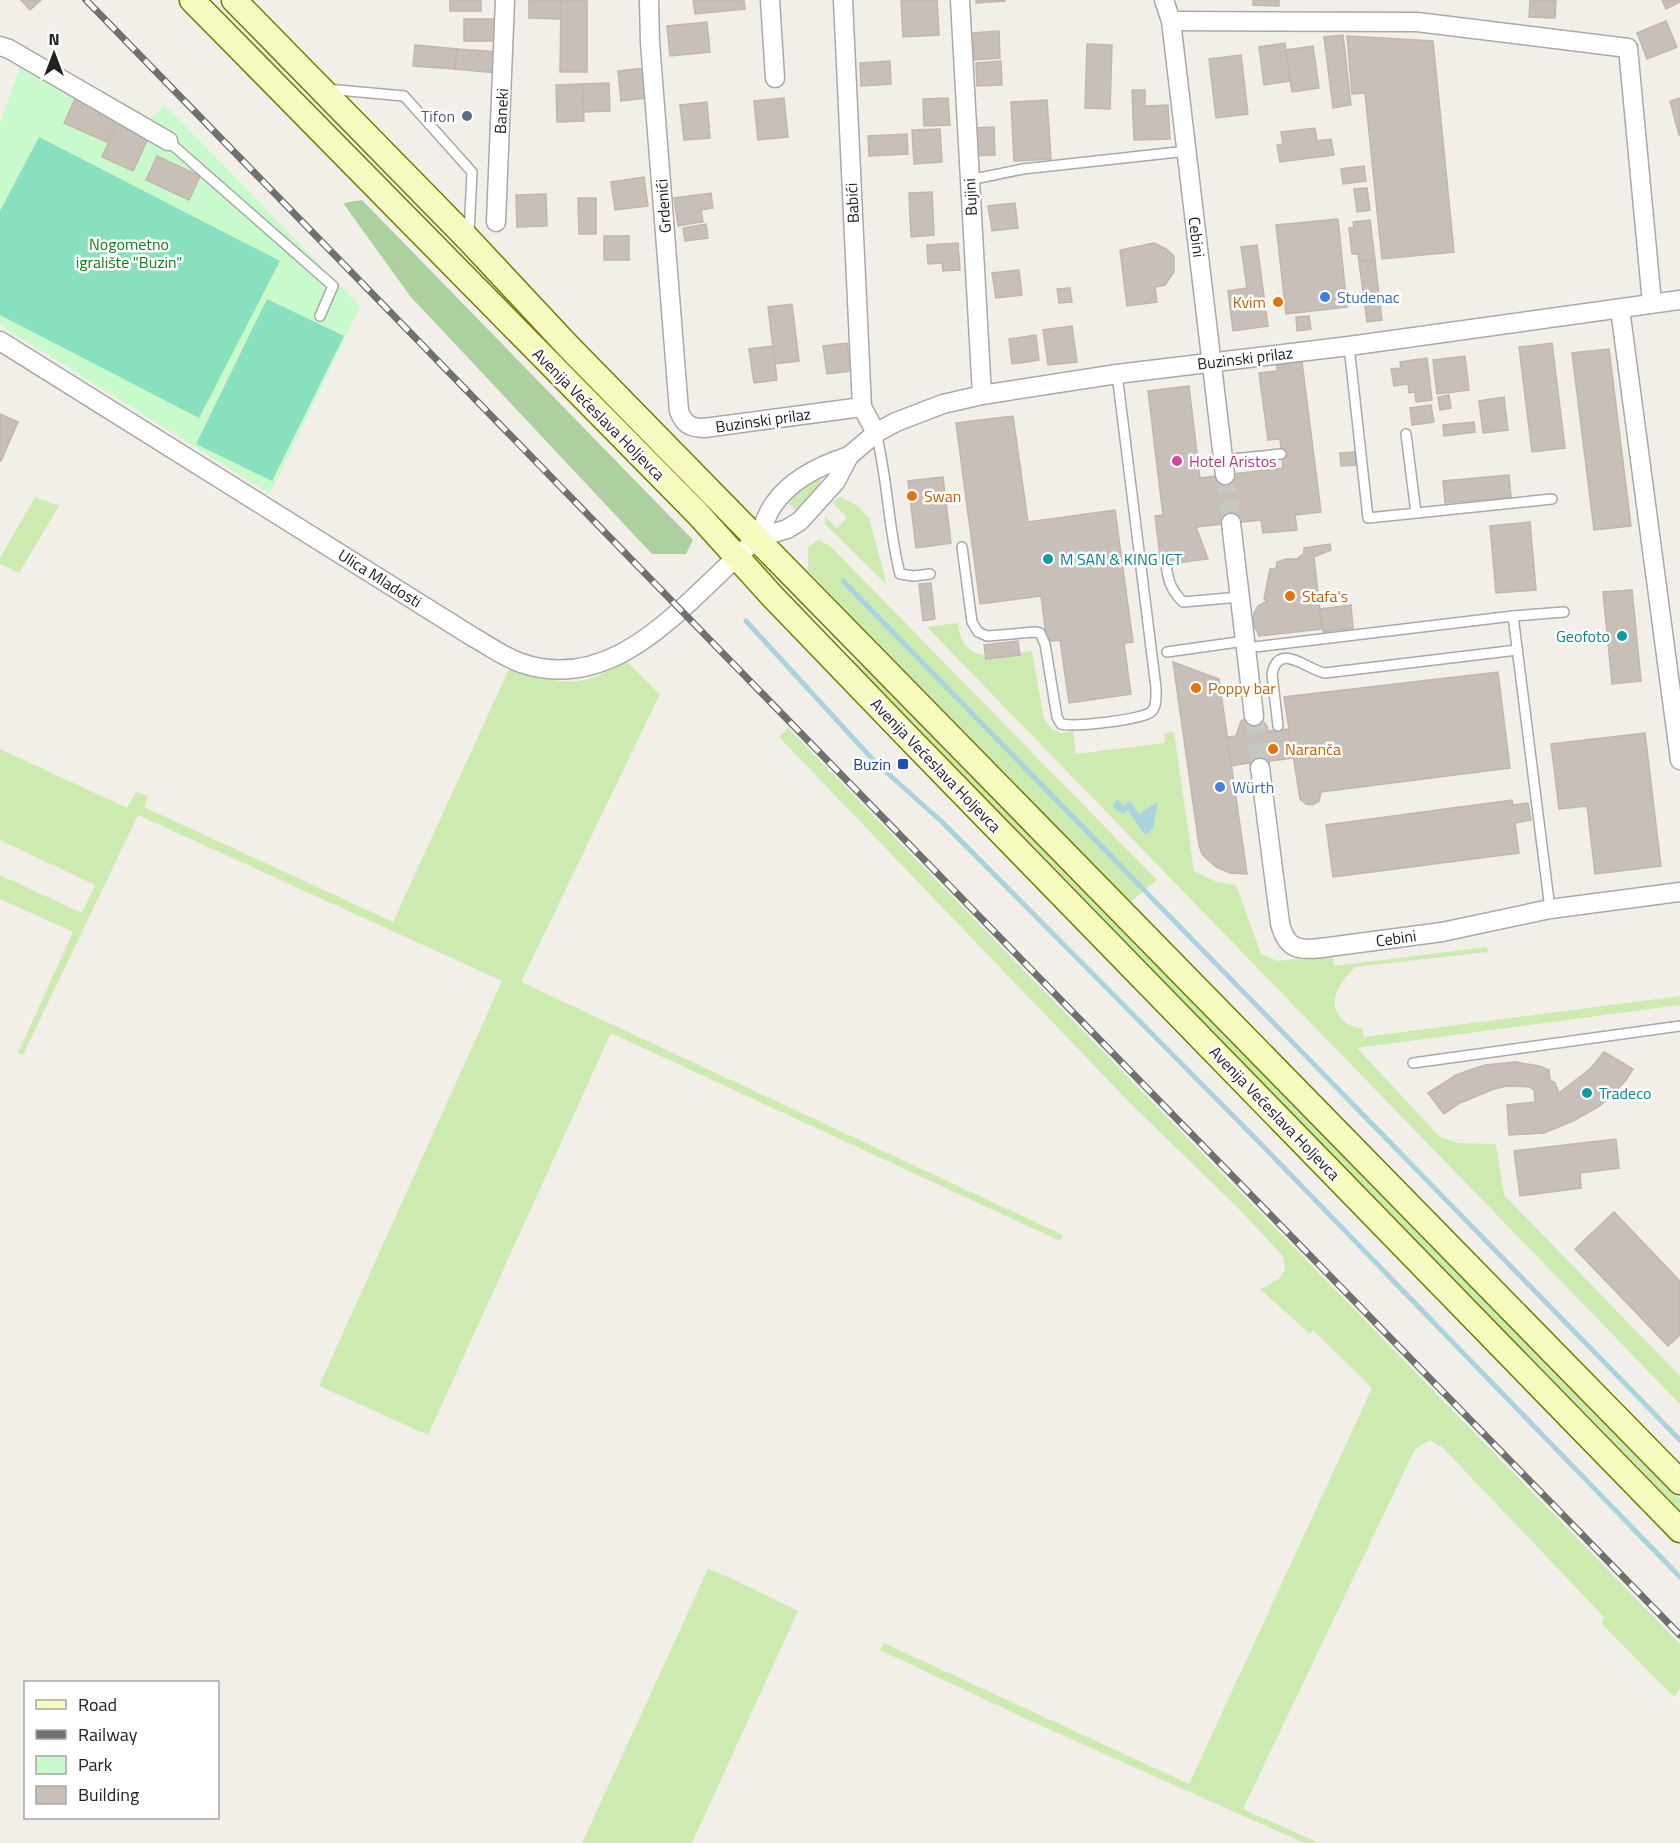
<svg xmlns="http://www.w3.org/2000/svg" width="1680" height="1843" font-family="'Titillium Web',sans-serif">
	<rect width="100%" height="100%" fill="#f2efe9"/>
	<g fill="#cdebb0">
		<path d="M819,478L821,480V484L798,513L787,502L815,479Z"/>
		<path d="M35,497L59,506L19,573L0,564V558Z"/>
		<path d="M840,497L858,506L869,518L887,585L825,524V516L837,528L847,518L832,502Z"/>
		<path d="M818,540L830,546L1157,880L1129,903L888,655L808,571V547Z"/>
		<path d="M786,593L837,647L889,688L1680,1499V1515L782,596Z"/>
		<path d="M958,623C962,668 1001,655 1032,651L1044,719L1052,729L1062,733L1073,731L1076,754L1165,743L1164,733L1174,732L1194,871L1217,882L1236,885L1261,954L1278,961L1332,954L1334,966L1487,947L1488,952L1355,967C1343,980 1325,1001 1341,1018C1347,1025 1353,1027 1362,1028L1364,1037L1680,996V1005L1357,1048L1440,1137L1458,1143L1496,1144L1504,1195L1680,1376V1404L927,627Z"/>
		<path d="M626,661L660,694L521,982L1063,1235L1060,1241L611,1033L428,1435L319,1386L502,981L138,815L23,1055L18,1053L73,932L0,899V875L82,913L95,885L0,840V749L127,808L136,792L148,796L144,807L393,922L509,669C517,674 527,675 536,677C577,686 591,682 626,661Z"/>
		<path d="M788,728L1680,1644V1689L1674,1697L1602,1624L1604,1617L1443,1448L1430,1440L1415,1449L1243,1809L1319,1843H1304L1035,1723L880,1650L884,1643L1189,1784L1372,1388L1313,1330L1310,1334L1260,1289L1279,1279L1285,1269L1283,1256L1237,1207L1130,1103L779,737Z"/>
		<path d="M708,1569L731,1578L798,1611L692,1843H582Z"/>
	</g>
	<path fill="#add19e" d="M362,200L693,540L686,554H652L410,296L343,203Z"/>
	<path fill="#c8facc" d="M27,49L151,118L165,105L360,306L270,494L0,325V123Z"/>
	<g fill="#88e0be">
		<path d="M39,137L280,261L199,418L0,315V211Z"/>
		<path d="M267,299L344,336L272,481L196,444Z"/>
	</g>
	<path fill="#aad3df" d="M1118,799L1123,806L1130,801L1139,814L1158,802L1153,828L1147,834H1144L1128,810L1123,814L1114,808L1113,805Z"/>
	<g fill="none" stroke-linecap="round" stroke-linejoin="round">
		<g stroke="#aad3df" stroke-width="5">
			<path d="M843,581L1680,1440"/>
			<path d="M746,621L876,763L941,821L1092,973L1260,1143L1680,1577"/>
		</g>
	</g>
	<g fill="#c7bfb8" stroke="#c4b6ab" stroke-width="1.5">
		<path d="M21,0H41L30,10Z"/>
		<rect x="450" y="0" width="31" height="11"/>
		<path d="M529,0H561V19L529,18Z"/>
		<path d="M561,0H587V72H560Z"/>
		<path d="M693,0H744L745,9L695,14Z"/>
		<path d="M901,0H937L939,35L903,37Z"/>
		<path d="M976,0H1005V1L976,3Z"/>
		<path d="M1253,0H1279V6L1253,5Z"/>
		<path d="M1530,0H1556L1555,18L1529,17Z"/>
		<path d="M1662,0H1680V2L1666,9Z"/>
		<rect x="464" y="19" width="31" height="22"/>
		<path d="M1666,21L1677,47L1647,59L1637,33Z"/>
		<path d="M707,22L710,52L670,56L667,26Z"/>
		<path d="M999,31L1000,58L974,60L973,33Z"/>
		<path d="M1343,35L1351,105L1333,108L1324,37Z"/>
		<path d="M1347,36L1433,41L1454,252L1382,259L1365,93L1352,94Z"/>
		<path d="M1285,43L1290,81L1264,85L1259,47Z"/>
		<path d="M1087,44L1112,45L1110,109L1085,108Z"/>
		<path d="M415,45L457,49L455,69L413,66Z"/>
		<path d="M1313,46L1319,88L1292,92L1286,50Z"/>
		<path d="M457,49L499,52L497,73L455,69Z"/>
		<path d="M1241,55L1248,114L1216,118L1209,59Z"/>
		<path d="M890,61L891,84L861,86L860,63Z"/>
		<path d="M1001,61L1002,85L977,86L976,63Z"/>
		<path d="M645,68L648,98L621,101L618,71Z"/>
		<path d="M609,83L610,111L583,112L582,84Z"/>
		<path d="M582,84L584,121L557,122L556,85Z"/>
		<path d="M1132,90H1145V106L1168,105L1170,139L1134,140Z"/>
		<path d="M784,98L788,137L758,140L754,101Z"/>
		<path d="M948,98L950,125L924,126L923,99Z"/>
		<path d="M1680,98V135H1679L1670,101Z"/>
		<path d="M75,99L118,118L107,142L64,123Z"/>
		<path d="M1047,100L1051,159L1014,161L1011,102Z"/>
		<path d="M707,102L710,138L684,140L680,105Z"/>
		<path d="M119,120L150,134L133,171L102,157Z"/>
		<path d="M994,127L995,155L974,156L972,128Z"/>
		<path d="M1315,128L1317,141L1331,139L1334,155L1280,162L1277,145L1283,144L1281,132Z"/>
		<path d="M940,129L942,162L914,164L912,130Z"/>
		<path d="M907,134L908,154L869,156L868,136Z"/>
		<path d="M157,156L200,176L189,200L146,180Z"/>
		<path d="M1364,166L1366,181L1343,184L1341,169Z"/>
		<path d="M644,177L648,206L615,210L611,182Z"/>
		<path d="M1367,188L1370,210L1357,212L1354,189Z"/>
		<path d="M932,192L934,235L911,237L909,193Z"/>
		<path d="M711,193L713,208L701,210L703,222L678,226L674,198Z"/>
		<path d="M546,194L547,226L517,227L516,195Z"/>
		<path d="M578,198H596V234H579Z"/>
		<path d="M1015,203L1018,228L992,231L988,206Z"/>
		<path d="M1338,219L1347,307L1286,314L1276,225Z"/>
		<path d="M1370,220L1375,260L1359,262L1358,254H1352L1349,228L1354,227L1353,222Z"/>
		<path d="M706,224L708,238L685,241L683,228Z"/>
		<rect x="604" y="236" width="25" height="24"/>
		<path d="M958,243L960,270L943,271L942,263L928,264L927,245Z"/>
		<path d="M1154,243L1166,249L1174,256V272L1165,285L1155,287L1157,302L1127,306L1120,250Z"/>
		<path d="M1257,245L1268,326L1233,331L1228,291L1247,288L1241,247Z"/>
		<path d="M1375,260L1382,320L1367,322L1359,262Z"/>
		<path d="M1019,270L1022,295L996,298L992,273Z"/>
		<path d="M1070,288L1072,302L1059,303L1057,289Z"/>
		<path d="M792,304L799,361L775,364L768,307Z"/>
		<path d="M1309,316L1311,329L1297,331L1296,317Z"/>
		<path d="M1072,326L1077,362L1048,365L1043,330Z"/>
		<path d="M1036,335L1039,360L1012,364L1009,339Z"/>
		<path d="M847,343L851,371L827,374L823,346Z"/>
		<path d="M1552,343L1565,448L1532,452L1519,347Z"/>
		<path d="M773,346L777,380L754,383L749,349Z"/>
		<path d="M1609,349L1631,526L1594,530L1572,353Z"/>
		<path d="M1465,356L1469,390L1437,394L1433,360Z"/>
		<path d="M1427,358L1432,400L1416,402L1415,392L1409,393L1408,384L1394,386L1391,369L1401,368L1400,362Z"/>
		<path d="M1302,362L1321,512L1295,515L1297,530L1263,533L1261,520L1196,527L1208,559L1161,565L1155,516L1163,515L1148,391L1189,386L1200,478L1283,468L1280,439L1268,440L1259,373L1277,371V365Z"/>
		<path d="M1449,395L1451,408L1440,410L1438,397Z"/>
		<path d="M1504,397L1508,430L1483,433L1479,401Z"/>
		<path d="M1431,405L1434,422L1412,425L1410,408Z"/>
		<path d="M0,414L18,422L1,461H0Z"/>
		<path d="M1013,416L1028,522L1115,510L1133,642L1124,643L1131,694L1069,703L1060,640L1047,642L1041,596L980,604L956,423Z"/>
		<path d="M1474,422L1475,432L1444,436L1443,425Z"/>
		<path d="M1355,452L1356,465L1341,466L1340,453Z"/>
		<path d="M1509,475L1511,497L1445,503L1443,481Z"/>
		<path d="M943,477L951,543L916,548L908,481Z"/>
		<path d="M1530,522L1536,590L1496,593L1490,526Z"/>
		<path d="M1330,544L1331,550L1314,557L1322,629L1259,636L1253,623L1254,613L1258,606L1267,601L1264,599L1270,569H1276L1277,562L1286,559H1297L1304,553V548Z"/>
		<path d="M931,583L935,619L923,621L919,584Z"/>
		<path d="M1632,590L1641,681L1612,684L1603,592Z"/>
		<path d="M1351,605L1353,628L1323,632L1320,609Z"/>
		<path d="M1018,641L1020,655L986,659L984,645Z"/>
		<path d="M1173,662L1219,679L1247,874L1230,873L1216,867L1202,854L1199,845Z"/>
		<path d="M1498,672L1510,768L1321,792L1319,801L1312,805L1306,804L1300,799L1284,697Z"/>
		<path d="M1250,716L1259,717L1267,726L1268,731L1289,729L1293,758L1270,761L1268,764L1254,768L1248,763L1231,766L1227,737L1236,736L1241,721Z"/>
		<path d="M1645,733L1661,866L1595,874L1587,806L1559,809L1551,744Z"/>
		<path d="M1512,800L1513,805L1528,803L1531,820L1515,823L1519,853L1333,877L1326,825Z"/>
		<path d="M1604,1052L1633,1069L1626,1080L1608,1099L1598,1107L1573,1121L1544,1133L1509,1135L1507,1105L1535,1102L1534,1090L1530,1087L1507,1086L1494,1089L1460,1103L1444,1114L1428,1093L1456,1075L1470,1070L1485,1065L1515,1062L1539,1066L1549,1070L1550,1080L1555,1083L1559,1093L1591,1068Z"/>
		<path d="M1616,1139L1619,1168L1580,1173L1581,1188L1520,1196L1514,1151Z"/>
		<path d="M1614,1212L1680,1281V1335L1668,1346L1575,1249Z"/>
	</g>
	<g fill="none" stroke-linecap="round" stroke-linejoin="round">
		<g stroke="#c8c6c1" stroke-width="18" stroke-dasharray="18 9" stroke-linecap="butt">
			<path d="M1225,475L1231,523"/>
			<path d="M1254,716L1260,768"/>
		</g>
		<g stroke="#a9a9a9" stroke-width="12">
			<g id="lane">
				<path d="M327,89L404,96L472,172L469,234"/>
				<path d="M168,141L333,286L320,316"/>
				<path d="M969,180L1023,169L1187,151"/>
				<path d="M1349,346L1368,518L1552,499"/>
				<path d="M876,433C888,480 888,528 900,574L914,576L930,574"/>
				<path d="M1406,434L1416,513"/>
				<path d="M1223,460L1281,454"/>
				<path d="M962,547L972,622L978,632L987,636L1035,632L1040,633L1045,644L1057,717L1061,724C1074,727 1145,720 1152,711C1157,706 1156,695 1156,688L1117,374"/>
				<path d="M1166,564C1168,581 1171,590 1183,602L1240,597"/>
				<path d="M1513,616L1564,612"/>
				<path d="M1246,648L1513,616L1550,909"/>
				<path d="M1167,652L1245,641"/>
				<path d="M1278,726L1272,674C1279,641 1307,670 1325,673L1517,650"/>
				<path d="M1413,1063L1680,1026"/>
			</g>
		</g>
		<g stroke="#a9a9a9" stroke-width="21">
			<g id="street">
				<path d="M649,0L650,43L679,411C684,424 690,428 704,428L862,407L876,433"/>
				<path d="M770,0L775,78"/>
				<path d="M843,0L862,407"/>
				<path d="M960,0L982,395"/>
				<path d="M1164,0L1171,21L1225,475"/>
				<path d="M1171,21L1417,22L1628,48L1652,303"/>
				<path d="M0,46L9,49L168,141"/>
				<path d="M496,222L505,0"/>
				<path d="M1620,309L1680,760"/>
				<path d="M0,341L473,637C489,646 504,657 521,663C594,688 652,638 701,591C715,578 728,565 741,553C746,548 754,543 758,537C764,527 766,514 774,504C791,479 821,465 849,456"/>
				<path d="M1231,523L1254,716"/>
				<path d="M758,538L787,529L800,521L836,481L849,456L876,433L896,422L943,404L982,395L1117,374L1349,346L1680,300"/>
				<path d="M1260,768L1280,923C1286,948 1297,951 1321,948L1442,932L1550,909L1680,892"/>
			</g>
		</g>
		<g stroke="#707d05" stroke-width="27">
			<g id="secondary">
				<path d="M192,0L697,513L773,597L904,733L1680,1530"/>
				<path d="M234,0L469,240L568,346L1680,1482"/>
			</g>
		</g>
		<use href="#lane" stroke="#fff" stroke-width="9"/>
		<use href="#street" stroke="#fff" stroke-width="18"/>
		<use href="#secondary" stroke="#f7fabf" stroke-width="24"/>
		<g stroke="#707070" stroke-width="7">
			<path id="rail" d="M86,0L1680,1635"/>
		</g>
		<use href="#rail" stroke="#fff" stroke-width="4.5" stroke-dasharray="14" stroke-linecap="butt"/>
	</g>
	<circle fill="#5c6f8a" stroke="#fff" stroke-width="2" cx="467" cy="116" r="6"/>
	<g fill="#3f7fe0" stroke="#fff" stroke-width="2">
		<circle cx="1325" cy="297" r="6"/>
		<circle cx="1220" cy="787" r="6"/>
	</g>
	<g fill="#e8710a" stroke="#fff" stroke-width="2">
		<circle cx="1278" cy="302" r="6"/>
		<circle cx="912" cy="496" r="6"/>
		<circle cx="1290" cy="596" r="6"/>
		<circle cx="1196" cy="688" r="6"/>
		<circle cx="1273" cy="749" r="6"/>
	</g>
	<circle fill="#d1479c" stroke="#fff" stroke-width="2" cx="1177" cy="461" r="6"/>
	<g fill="#0f9aa8" stroke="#fff" stroke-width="2">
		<circle cx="1048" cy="559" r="6"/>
		<circle cx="1622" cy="636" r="6"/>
		<circle cx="1587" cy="1093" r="6"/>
	</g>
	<rect fill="#1a4fb4" stroke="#fff" stroke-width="2" x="897" y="758" width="12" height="12" rx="3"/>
	<g text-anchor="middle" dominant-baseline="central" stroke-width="5" stroke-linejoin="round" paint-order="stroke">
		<g font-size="16" fill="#222" stroke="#fff">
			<text transform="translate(501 111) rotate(-87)">Baneki</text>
			<text transform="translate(970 197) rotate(-93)">Bujini</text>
			<text transform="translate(852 203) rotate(-93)">Babići</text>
			<text transform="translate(663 206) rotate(-94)">Grdenići</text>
			<text transform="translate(1197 237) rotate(83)">Cebini</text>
			<text transform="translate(1245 358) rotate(-7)">Buzinski prilaz</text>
			<text transform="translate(599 414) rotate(45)">Avenija Većeslava Holjevca</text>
			<text transform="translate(763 420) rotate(-8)">Buzinski prilaz</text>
			<text transform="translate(380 578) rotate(32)">Ulica Mladosti</text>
			<text transform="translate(936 765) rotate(46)">Avenija Većeslava Holjevca</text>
			<text transform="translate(1396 938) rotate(-8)">Cebini</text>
			<text transform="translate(1275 1113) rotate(46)">Avenija Većeslava Holjevca</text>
		</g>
		<g font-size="16" fill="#4e5e75" stroke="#fff" text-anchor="end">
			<text x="455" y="116">Tifon</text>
		</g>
		<g font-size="16" fill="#0c8416" stroke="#fff">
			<text x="129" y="244">Nogometno<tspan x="129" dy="18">igralište "Buzin"</tspan></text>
		</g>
		<g font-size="16" fill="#366cbe" stroke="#fff" text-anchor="start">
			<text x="1337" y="297">Studenac</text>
			<text x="1232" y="787">Würth</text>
		</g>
		<g font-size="16" fill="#c56008" stroke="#fff" text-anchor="start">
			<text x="1266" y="302" text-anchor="end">Kvim</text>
			<text x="924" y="496">Swan</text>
			<text x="1302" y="596">Stafa's</text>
			<text x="1208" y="688">Poppy bar</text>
			<text x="1285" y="749">Naranča</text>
		</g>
		<g font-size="16" fill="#b23c85" stroke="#fff" text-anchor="start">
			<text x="1189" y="461">Hotel Aristos</text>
		</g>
		<g font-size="16" fill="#0d838f" stroke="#fff" text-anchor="start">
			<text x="1060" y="559">M SAN &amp; KING ICT</text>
			<text x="1610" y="636" text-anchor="end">Geofoto</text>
			<text x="1599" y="1093">Tradeco</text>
		</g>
		<g font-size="16" fill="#164399" stroke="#fff" text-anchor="end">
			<text x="891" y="764">Buzin</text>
		</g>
	</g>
	<rect x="24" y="1681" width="195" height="138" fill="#ffffff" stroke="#a7a7a7" stroke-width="1.5"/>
	<rect x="36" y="1700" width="30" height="9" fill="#f7fabf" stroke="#a7a7a7" stroke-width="1.5"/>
	<text x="78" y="1711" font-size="18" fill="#222222">Road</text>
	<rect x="36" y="1730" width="30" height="9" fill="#707070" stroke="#a7a7a7" stroke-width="1.5"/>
	<text x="78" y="1741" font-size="18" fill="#222222">Railway</text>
	<rect x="36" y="1756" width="30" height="18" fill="#c8facc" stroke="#a7a7a7" stroke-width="1.5"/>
	<text x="78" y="1771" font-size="18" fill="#222222">Park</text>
	<rect x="36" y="1786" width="30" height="18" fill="#c7bfb8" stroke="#a7a7a7" stroke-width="1.5"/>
	<text x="78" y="1801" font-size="18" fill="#222222">Building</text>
	<g transform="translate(54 54)" stroke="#ffffff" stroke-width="4.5" paint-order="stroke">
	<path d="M0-4.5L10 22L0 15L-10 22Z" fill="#222222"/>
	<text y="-9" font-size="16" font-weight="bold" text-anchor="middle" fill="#222222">N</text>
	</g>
</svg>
